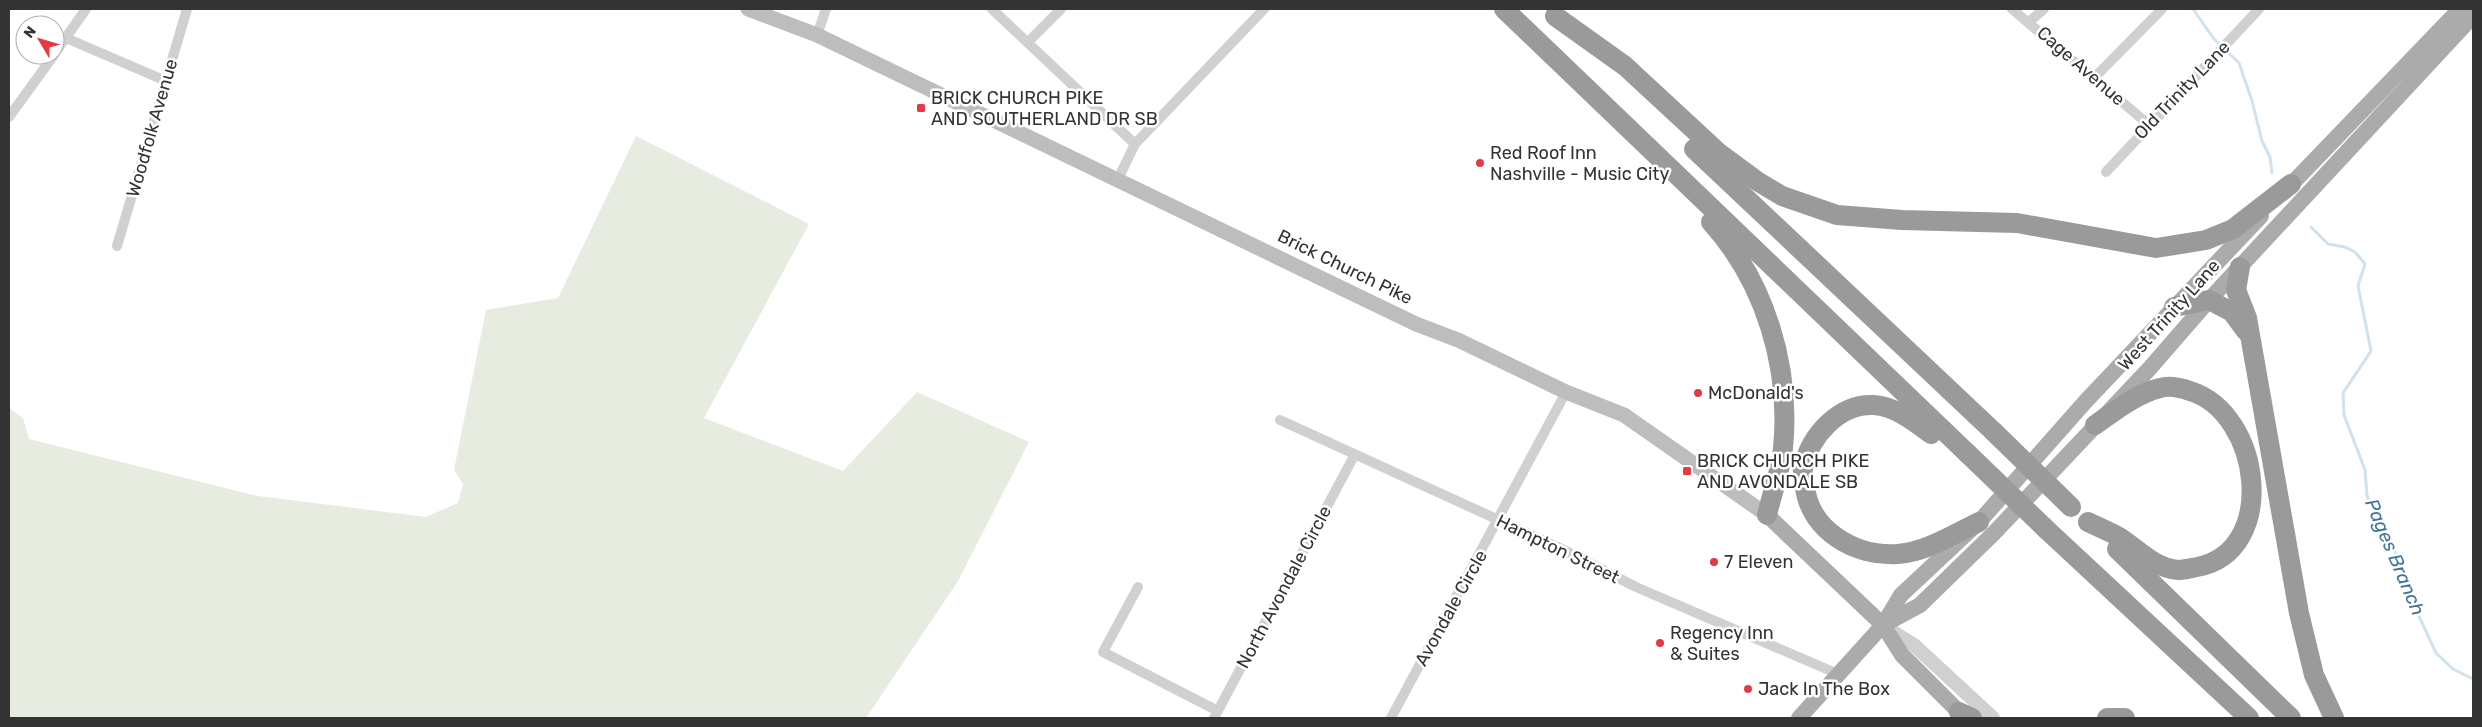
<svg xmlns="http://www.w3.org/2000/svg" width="2482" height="727" font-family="Rubik,sans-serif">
	<rect width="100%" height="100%" fill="#fff"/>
	<path fill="#e6ecdf" d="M636,136L809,224L704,418L843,471L917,392L1029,442L958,581L866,718H9V408L23,418L29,439L258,496L426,517L458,503L463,484L454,470L486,310L558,298Z"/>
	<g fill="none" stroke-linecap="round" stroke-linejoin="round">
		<g stroke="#cfe2ee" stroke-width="3">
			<path d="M2193,9L2214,39L2239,63L2252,101L2262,141L2270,157L2272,173"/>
			<path d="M2311,227L2328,244L2345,247L2355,252L2365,264L2358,286L2371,351L2343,393L2344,415L2365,470L2367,496L2394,548L2411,599L2436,653L2453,669L2473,679"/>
		</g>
		<g stroke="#d0d0d0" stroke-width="10">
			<path d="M992,9L1135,144"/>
			<path d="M2012,9L2148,124"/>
			<path d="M2029,22L2044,9"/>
			<path d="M817,35L826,9"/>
			<path d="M66,38L166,81"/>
			<path d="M1028,42L1061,9"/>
			<path d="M55,53L86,9"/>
			<path d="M2094,78L2162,9"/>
			<path d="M9,117L54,55"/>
			<path d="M2106,172L2259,9"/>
			<path d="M1117,181L1135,144L1264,9"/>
			<path d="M117,246L187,9"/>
			<path d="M1280,420L1562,549L1636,587L1838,674"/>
			<path d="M1138,587L1103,652L1218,711"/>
			<path d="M1214,718L1354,456"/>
			<path d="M1391,718L1566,392"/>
		</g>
		<path stroke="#d0d0d0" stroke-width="14" d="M1885,627L1914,645L1993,718"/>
		<path stroke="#bdbdbd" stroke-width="15" d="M748,9L817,35L1416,324L1458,340L1566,392L1624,415L1767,515"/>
		<g stroke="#ababab" stroke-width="16">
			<path d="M2283,193L2460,9"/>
			<path d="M1767,515L1883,625L1902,655L1959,712"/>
			<path d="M1885,624L1920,605L1994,533L2150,368L2209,300L2473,16"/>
			<path d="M1799,718L1883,625L1901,595L1979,522L2085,402L2261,216"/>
		</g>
		<g stroke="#9a9a9a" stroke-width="20">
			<path d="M1504,9L1967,453"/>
			<path d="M1555,16L1625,66L1719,153L1757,181L1782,196L1837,215L1902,220L2017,223L2156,248L2206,240L2233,229L2291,184"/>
			<path d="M1694,149L1994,432"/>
			<path d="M1711,222C1765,282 1791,367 1783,448C1781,470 1772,493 1767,515"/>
			<path d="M2240,267L2236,290L2247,318L2299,613L2314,675L2334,718"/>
			<path d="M2174,307L2209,300L2232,312L2246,331"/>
			<path d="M1931,434C1916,423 1895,406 1874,405C1839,403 1810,436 1803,468C1802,474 1804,481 1805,487C1810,531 1856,557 1898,554C1926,552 1954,534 1979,522"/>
			<path d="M2088,522C2098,527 2109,531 2119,537C2138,549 2154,568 2178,570C2184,570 2191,568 2197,567C2279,552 2262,413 2190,391C2181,388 2170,385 2160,388C2136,394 2115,411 2095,425"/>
			<path d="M2047,530L2249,718"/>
			<path d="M2117,549L2291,718"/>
			<path d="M1959,712L1972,718"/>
			<path d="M2107,718H2125"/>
		</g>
		<g stroke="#9a9a9a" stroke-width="20">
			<path d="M1994,432L2071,507"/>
			<path d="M1967,453L2047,530"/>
		</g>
	</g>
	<g fill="#e63946" stroke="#fff" stroke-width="2">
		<rect x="916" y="103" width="10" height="10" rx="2.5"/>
		<circle cx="1480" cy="163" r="5"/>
		<circle cx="1698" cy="393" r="5"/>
		<rect x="1682" y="466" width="10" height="10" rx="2.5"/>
		<circle cx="1714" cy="562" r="5"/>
		<circle cx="1660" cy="643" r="5"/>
		<circle cx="1748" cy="689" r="5"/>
	</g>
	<g text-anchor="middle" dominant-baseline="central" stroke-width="5" stroke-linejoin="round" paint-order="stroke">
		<g font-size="18" fill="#333" stroke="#fff">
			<text transform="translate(2081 66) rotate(41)">Cage Avenue</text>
			<text transform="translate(2182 90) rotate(-46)">Old Trinity Lane</text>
			<text transform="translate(152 128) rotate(-74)">Woodfolk Avenue</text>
			<text transform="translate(1345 267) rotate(26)">Brick Church Pike</text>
			<text transform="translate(2169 315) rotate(-48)">West Trinity Lane</text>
			<text transform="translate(1558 549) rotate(26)">Hampton Street</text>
			<text transform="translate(1284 587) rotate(-62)">North Avondale Circle</text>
			<text transform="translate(1451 608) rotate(-61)">Avondale Circle</text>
		</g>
		<g font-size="18" fill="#333" stroke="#fff" text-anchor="start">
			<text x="931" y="98">BRICK CHURCH PIKE<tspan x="931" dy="21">AND SOUTHERLAND DR SB</tspan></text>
			<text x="1490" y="153">Red Roof Inn<tspan x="1490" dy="21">Nashville - Music City</tspan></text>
			<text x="1708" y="393">McDonald's</text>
			<text x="1697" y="461">BRICK CHURCH PIKE<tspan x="1697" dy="21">AND AVONDALE SB</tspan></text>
			<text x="1724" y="562">7 Eleven</text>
			<text x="1670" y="633">Regency Inn<tspan x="1670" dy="21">&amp; Suites</tspan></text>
			<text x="1758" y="689">Jack In The Box</text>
		</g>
		<g font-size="19" font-style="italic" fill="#3f7597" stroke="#fff">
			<text transform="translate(2395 557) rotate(67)">Pages Branch</text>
		</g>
	</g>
	<rect width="2482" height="727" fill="none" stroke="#333333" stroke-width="20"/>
	<g transform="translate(40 40) rotate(308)"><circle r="24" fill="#ffffff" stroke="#adadad"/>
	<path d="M0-4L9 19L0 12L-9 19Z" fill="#e63946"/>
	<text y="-8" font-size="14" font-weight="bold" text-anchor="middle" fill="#333333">N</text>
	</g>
</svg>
